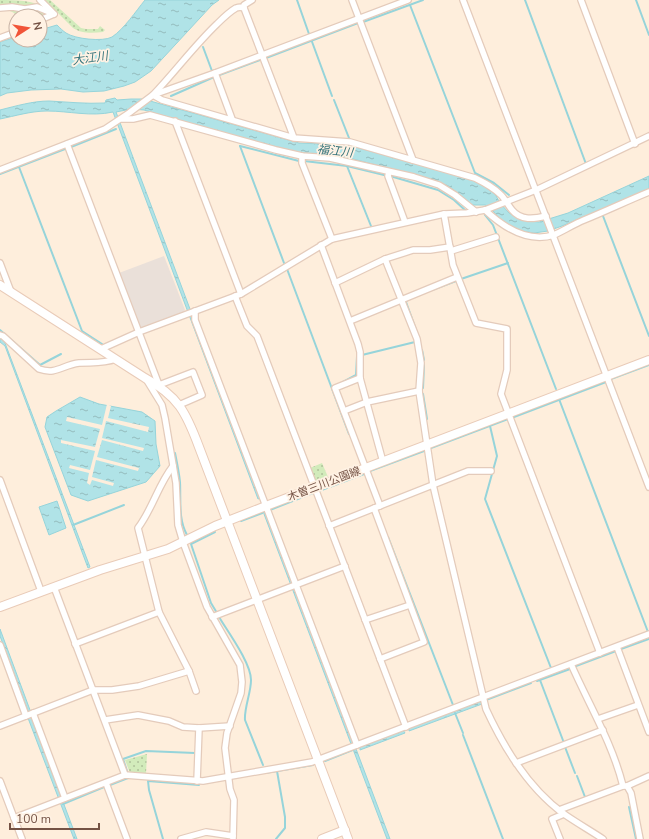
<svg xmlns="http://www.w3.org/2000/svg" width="649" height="839" font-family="'Nunito Sans','Noto Sans JP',sans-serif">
	<defs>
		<pattern id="grass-dots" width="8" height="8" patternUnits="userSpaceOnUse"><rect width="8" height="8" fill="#d2ebbb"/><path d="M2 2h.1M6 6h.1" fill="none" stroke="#afc19a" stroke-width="1.8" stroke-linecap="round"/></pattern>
		<pattern id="water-ripples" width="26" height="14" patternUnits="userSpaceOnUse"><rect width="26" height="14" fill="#b0e3e7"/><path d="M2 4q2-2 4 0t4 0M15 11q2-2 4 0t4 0" fill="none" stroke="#94bbbd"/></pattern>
	</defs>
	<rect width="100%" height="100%" fill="#feeedc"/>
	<path fill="#eae0d9" d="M164,256L185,310L183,313L143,329L139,327L119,273Z"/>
	<g fill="url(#grass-dots)">
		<path d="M0,0C15,0 34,0 45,8L0,7Z"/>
		<path d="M45,0H50L81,28L86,29H98L100,26L105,30L103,32C93,33 82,34 73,28Z"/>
		<path d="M37,9L44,12V16L40,19V16C35,14 29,16 23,16C18,16 12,11 6,10Z"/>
		<path d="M322,463L328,477L315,482L310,468Z"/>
		<path d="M147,754L146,774L130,773L125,760Z"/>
	</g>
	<g fill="url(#water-ripples)" stroke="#96d4da">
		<path d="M145,0H219L212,5L151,71L135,82L124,86L104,91L83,92L61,89L31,90L7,93L0,96V42L16,37V40H40V30L57,25C60,28 63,31 66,33C75,39 103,42 112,37C124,29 136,11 145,0Z"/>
		<path d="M115,98L117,100L131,99H143L299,143L348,145L477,181L495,194L500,203L509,213L521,220L539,222L568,213L649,176V189L562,226L548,231L534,233L521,231L511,228L498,217L490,207L485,205H472L450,187L436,181L342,156L301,153L242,138L144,110L131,109L116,112L261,498L258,499L113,112C91,117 69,111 47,111C31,111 15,116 0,119V110C16,106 33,101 49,101C68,102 86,104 105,103L106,100Z"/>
		<path d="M0,338L5,343L90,567L88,568L5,346L0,342Z"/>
		<path d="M80,397L99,404L142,412L155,421L156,444L160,466L146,482L88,501L71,495L45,427L47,417L56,411Z"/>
		<path d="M57,501L66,528L49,535L39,507Z"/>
		<path d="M267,513L390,839H387L264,514Z"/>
		<path d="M0,629L30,710L31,717L77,839H74L28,718V711L0,636Z"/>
		<path d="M480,701L482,704L409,731V728Z"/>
		<path d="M403,730L405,733L360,750V747Z"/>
	</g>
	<path fill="#feeedc" d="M107,404L111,406L108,418L149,427L148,432L106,421L102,438L144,448L143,451L102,440L97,457L139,468L138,471L96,460L92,477L114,483L113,486L92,480L90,485L87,483L89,473L69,468L70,465L90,470L95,451L61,443V440L95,447L100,429L66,421L67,417L102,425Z"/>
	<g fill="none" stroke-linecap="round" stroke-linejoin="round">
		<g stroke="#96d4da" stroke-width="2">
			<path d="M297,0L309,34"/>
			<path d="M525,0L586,164"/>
			<path d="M636,0L649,35"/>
			<path d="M410,5L475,173L494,183L509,195"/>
			<path d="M363,22L423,0"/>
			<path d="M311,39L332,96"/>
			<path d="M203,47L212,71"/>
			<path d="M266,58L358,23"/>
			<path d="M171,96L214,77L260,60"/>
			<path d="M334,100L349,138"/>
			<path d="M240,146L284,263"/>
			<path d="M240,146L299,161"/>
			<path d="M71,147L116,129"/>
			<path d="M304,161L347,166L384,175"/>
			<path d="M347,166L371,226"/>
			<path d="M19,167L82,331L102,344"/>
			<path d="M0,174L65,149"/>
			<path d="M390,176L438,190L454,200L466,211"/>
			<path d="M485,215L493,225L556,389"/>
			<path d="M603,216L649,336"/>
			<path d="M287,269L349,434"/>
			<path d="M461,279L508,263"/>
			<path d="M432,290L456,281"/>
			<path d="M408,299L406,302L419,338"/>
			<path d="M0,330L40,365L61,354"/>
			<path d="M422,350L424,360"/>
			<path d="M362,355L415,342"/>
			<path d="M611,379L649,365"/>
			<path d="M343,382L356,375L357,356H358"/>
			<path d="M423,388L424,365"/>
			<path d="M423,394L427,419"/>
			<path d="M559,399L648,632"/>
			<path d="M514,417L606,382"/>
			<path d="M490,426L497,456L485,499L551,668"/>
			<path d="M431,448L508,419"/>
			<path d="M175,453C177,463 179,472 180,482C181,500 178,519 187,535"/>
			<path d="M370,471L424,451"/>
			<path d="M319,491L364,474"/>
			<path d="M270,510L313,493"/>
			<path d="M241,521L265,512"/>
			<path d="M73,525L124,505"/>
			<path d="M215,532L191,544L211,603L217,613"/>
			<path d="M388,537L453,705"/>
			<path d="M219,617C228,632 251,663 251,680C251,693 244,708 245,720L263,765"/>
			<path d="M621,649L649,639"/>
			<path d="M576,666L616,651"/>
			<path d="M540,680L564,743"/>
			<path d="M537,681L570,669"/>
			<path d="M486,700L531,683"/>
			<path d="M455,713L463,733"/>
			<path d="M463,735L503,839"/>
			<path d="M565,747L575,773"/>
			<path d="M325,761L355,749"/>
			<path d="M127,771L123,759L146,751L195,753"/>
			<path d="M265,773L313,765"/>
			<path d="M577,776L585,797"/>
			<path d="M110,785L128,778"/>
			<path d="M63,804L104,787"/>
			<path d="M629,807L636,839"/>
			<path d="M163,839L149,790L148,781L199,785"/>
			<path d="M276,839L285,828V817L277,771"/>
		</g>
		<g stroke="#e4cbbb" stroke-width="8">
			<g id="street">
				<path d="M40,0L52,12"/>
				<path d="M352,0L413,160"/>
				<path d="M463,0L649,487"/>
				<path d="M581,0L635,144"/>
				<path d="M0,8L12,7L25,9L37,7L54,14"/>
				<path d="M244,8V5L252,0"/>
				<path d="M40,20L54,14"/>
				<path d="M0,38L16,32"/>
				<path d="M215,73L232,119"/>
				<path d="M122,119H133L150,115L276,150L302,156L330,158L414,177L439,185L455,195L476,212"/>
				<path d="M175,121L241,294"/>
				<path d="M294,138L244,8C241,7 239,7 236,8C229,12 222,19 217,24C194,46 175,72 153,95L162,100L294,138L350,142L475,178C485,183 493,187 501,195C505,199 508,205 512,210C521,221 534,219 546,216"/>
				<path d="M67,144L159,385L193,372L202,395L179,405"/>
				<path d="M302,156V163L332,239"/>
				<path d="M0,170L105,129L129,113L153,95L215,73L408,0"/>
				<path d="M389,172L388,176L405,222"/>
				<path d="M485,210C503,227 528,243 554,235C563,231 574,224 584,220C606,211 627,201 649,192"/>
				<path d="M444,214L453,265L476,323L507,329V370L501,394L600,653"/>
				<path d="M321,245L358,344L360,352V378L335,388L380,506"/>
				<path d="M451,251L496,237"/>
				<path d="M385,259L417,339L421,363L419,391L433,485L486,709C504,748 528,788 564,814C577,823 591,831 603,839"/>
				<path d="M0,263L11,292"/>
				<path d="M335,283L385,259L413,250H430L450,247"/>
				<path d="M235,296L247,326L257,336L406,727"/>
				<path d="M195,311V320L357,745"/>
				<path d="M350,321L457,277"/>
				<path d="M0,335L3,336L39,369C57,375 62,365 79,363C93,362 102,364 116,359"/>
				<path d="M101,349L139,332L241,294L332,239L444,214L467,213L485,210L536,190L649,136"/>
				<path d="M360,378L383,462"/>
				<path d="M146,379L162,405L165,418L176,483L178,525L183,542L207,607L240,665L242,682L241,693L227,733L225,748L230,789L234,800L233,839"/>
				<path d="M344,411L367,402L419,391"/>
				<path d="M0,480L41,591"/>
				<path d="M374,508L424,642L380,659"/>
				<path d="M329,526L468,471H491"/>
				<path d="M54,587L125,775"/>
				<path d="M212,617L345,566"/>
				<path d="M365,620L410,605"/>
				<path d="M75,644L159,612"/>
				<path d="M0,645L26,716"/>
				<path d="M617,647L649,732"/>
				<path d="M571,664C589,705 612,742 623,786H627L631,793L640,839"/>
				<path d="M189,671L196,691"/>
				<path d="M33,713L65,798"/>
				<path d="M598,719L638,705"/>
				<path d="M105,720L138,715L169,721L183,727L199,728L230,726"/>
				<path d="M0,726L93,690H112L139,686L189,671L159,612L138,528C153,508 158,485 173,466"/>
				<path d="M516,763L603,730"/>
				<path d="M0,781L22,839"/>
				<path d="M197,781L199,728"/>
				<path d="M106,783L127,839"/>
				<path d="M627,786L649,776"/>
				<path d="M559,810L623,786"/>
				<path d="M14,818L125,775L203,781L312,762L649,634"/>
				<path d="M181,839L206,832L233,836"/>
				<path d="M560,839L552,819L564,814"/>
			</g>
		</g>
		<g stroke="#e9cbb8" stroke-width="10">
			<g id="secondary">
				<path d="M0,285L145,378C178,396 186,412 199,447L348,839"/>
				<path d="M0,607L100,570L168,549L215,526L266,506L649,360"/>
				<path d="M322,839L345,830"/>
			</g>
		</g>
		<use href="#street" stroke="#fff" stroke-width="5.5"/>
		<use href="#secondary" stroke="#fff" stroke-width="8"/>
	</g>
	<g text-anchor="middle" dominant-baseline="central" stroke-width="3.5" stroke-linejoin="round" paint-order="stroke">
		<g font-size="11" fill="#745244" stroke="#fff2e4">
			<text transform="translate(324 484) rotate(-21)">木曽三川公園線</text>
		</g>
		<g font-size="12" font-style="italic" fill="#37757c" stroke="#fff2e4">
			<text transform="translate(90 58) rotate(-8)">大江川</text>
			<text transform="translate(335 151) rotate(6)">福江川</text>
		</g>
	</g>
	<g transform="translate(28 28) rotate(78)"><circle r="19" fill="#fff2e4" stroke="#c7b2a4"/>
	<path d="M0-3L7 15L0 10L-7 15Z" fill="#f15438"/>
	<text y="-6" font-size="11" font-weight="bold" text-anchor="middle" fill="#745244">N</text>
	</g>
	<path d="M10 823v6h89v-6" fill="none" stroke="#745244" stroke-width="2"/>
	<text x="16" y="823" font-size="12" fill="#745244" stroke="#fff2e4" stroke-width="3" paint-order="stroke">100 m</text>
</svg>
